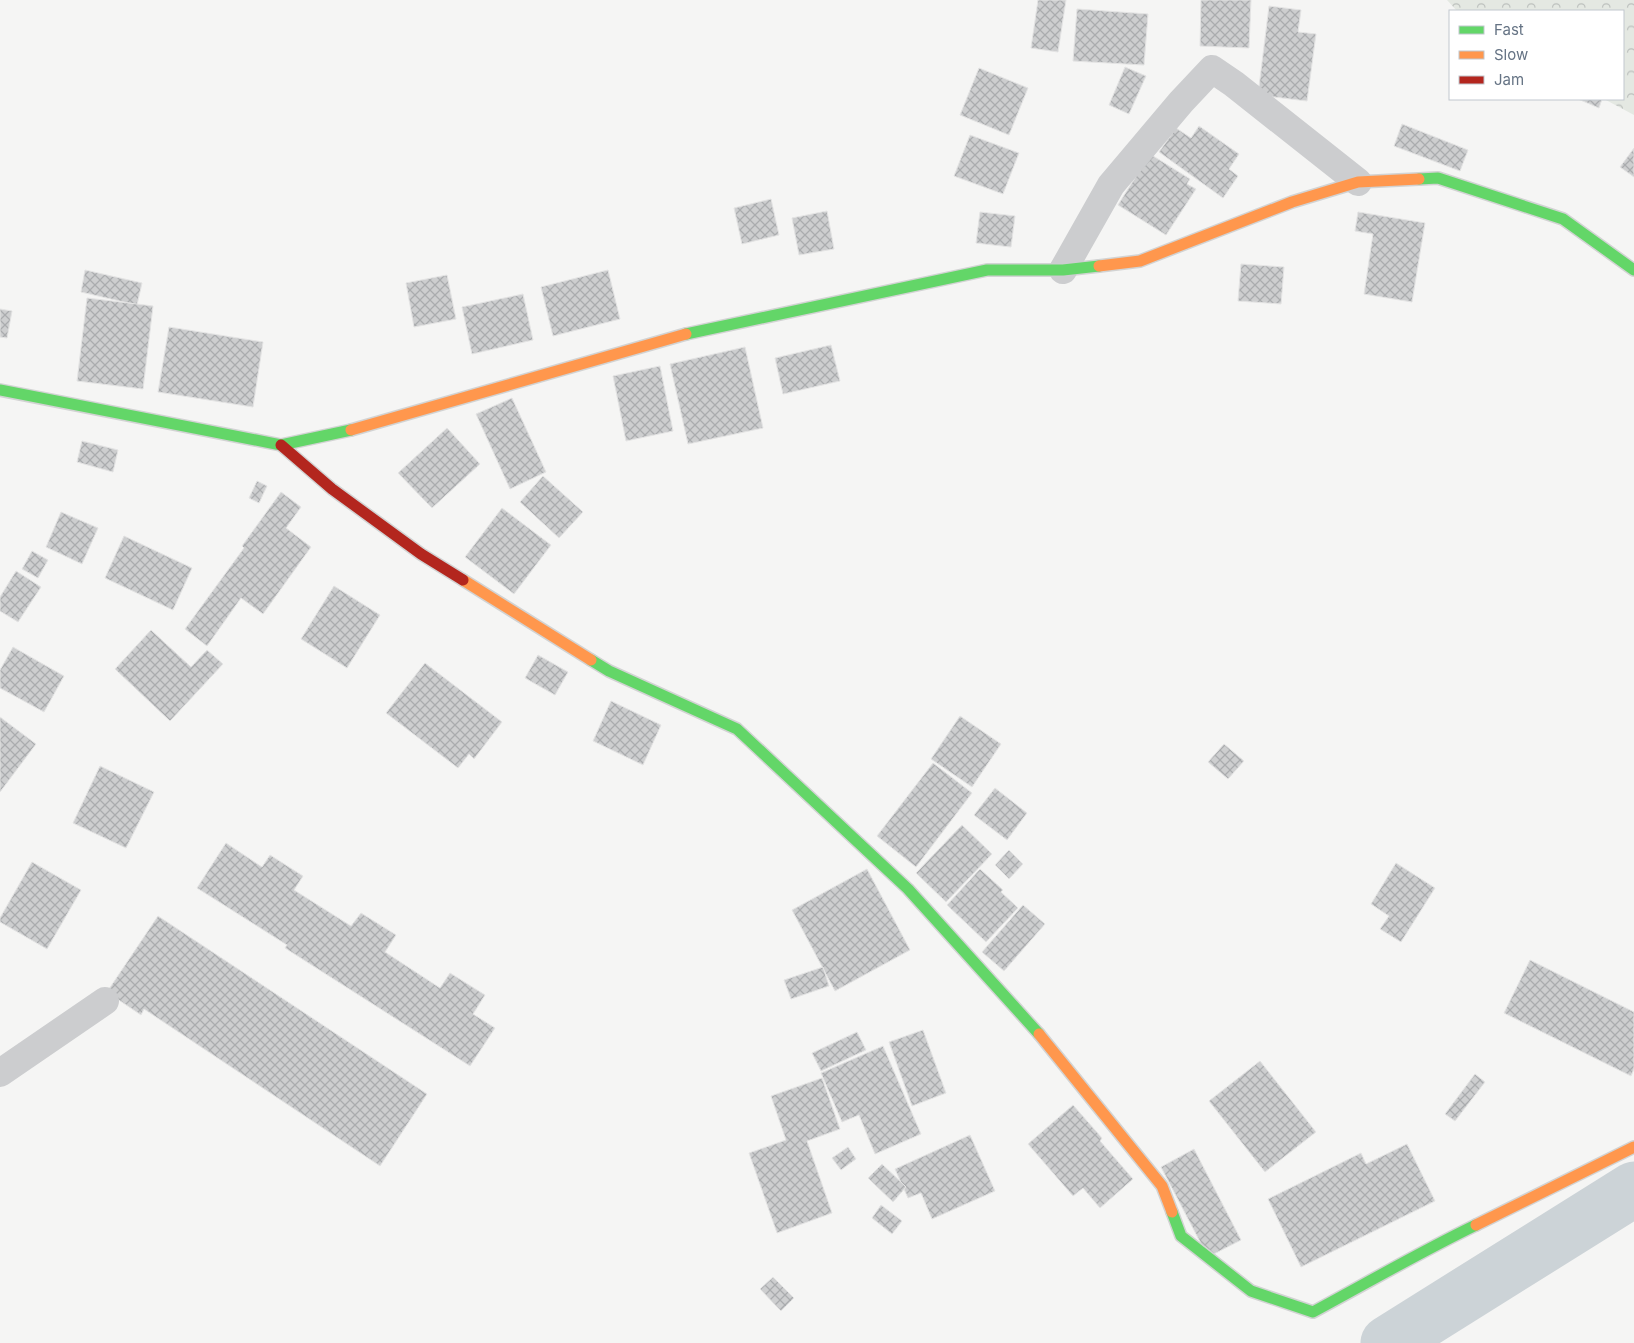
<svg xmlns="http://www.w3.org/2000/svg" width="1634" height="1343" font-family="Inter,sans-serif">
	<defs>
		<pattern id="forest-crowns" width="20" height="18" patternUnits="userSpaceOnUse" patternTransform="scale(1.25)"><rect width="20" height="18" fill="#e4e8e2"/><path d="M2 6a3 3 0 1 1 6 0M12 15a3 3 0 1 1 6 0" fill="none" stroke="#bcc0bd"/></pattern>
		<pattern id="building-cross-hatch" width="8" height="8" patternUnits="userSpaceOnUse" patternTransform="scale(1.25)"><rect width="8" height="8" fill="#cdcecf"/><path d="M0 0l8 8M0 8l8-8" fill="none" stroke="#aaacae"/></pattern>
	</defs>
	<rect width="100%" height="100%" fill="#f5f5f4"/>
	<path fill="url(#forest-crowns)" d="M1447,0H1634V115L1604,99H1623V11H1457Z"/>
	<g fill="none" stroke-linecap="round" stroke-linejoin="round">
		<path stroke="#ccd3d7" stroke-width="55" d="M1388,1343L1634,1189"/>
	</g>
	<g fill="url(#building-cross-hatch)" stroke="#e4e4e4">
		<path d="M1038,0H1066L1058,52L1031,48Z"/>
		<path d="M1201,0H1251L1249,48L1200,46Z"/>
		<path d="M1269,6L1301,10L1298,32L1316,34L1307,101L1258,95Z"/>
		<path d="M1077,9L1148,14L1144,65L1073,61Z"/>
		<path d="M1125,67L1146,76L1129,114L1109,105Z"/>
		<path d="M979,68L1028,88L1009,135L960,115Z"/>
		<path d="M1578,99H1602L1599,108Z"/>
		<path d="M1402,124L1468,150L1460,171L1394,146Z"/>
		<path d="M1199,126L1239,154L1229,169L1238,176L1223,198L1159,152L1176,128L1191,138Z"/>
		<path d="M970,135L1019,153L1003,194L954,176Z"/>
		<path d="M1634,148V177L1620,167Z"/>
		<path d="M1150,154L1190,179L1187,184L1196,189L1166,235L1118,205Z"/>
		<path d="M771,199L779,235L742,244L734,208Z"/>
		<path d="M827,211L834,249L799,255L792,218Z"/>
		<path d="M980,212L1015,216L1011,247L976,243Z"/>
		<path d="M1358,212L1425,223L1412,302L1364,294L1373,234L1355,231Z"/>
		<path d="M1241,264L1284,267L1281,304L1238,301Z"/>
		<path d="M85,270L142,283L137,305L81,292Z"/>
		<path d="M608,270L620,319L553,336L541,287Z"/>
		<path d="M447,275L456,319L414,327L406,283Z"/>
		<path d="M523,294L533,340L472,354L462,307Z"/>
		<path d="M87,298L153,306L143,389L77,381Z"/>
		<path d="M0,309L12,311L7,338L0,337Z"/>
		<path d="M169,327L263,342L253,407L158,392Z"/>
		<path d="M831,345L840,381L783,394L775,358Z"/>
		<path d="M745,347L763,428L688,444L670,364Z"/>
		<path d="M660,366L673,431L626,441L613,376Z"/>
		<path d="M512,398L546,472L510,489L476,414Z"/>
		<path d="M447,428L480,464L432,508L398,473Z"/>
		<path d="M82,441L118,450L113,472L77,462Z"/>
		<path d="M543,476L583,512L559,538L520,502Z"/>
		<path d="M257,481L267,486L259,503L249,498Z"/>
		<path d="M281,492L301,507L286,528L311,547L263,614L241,598L207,646L185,629L244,548L242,546Z"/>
		<path d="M502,508L551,545L514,594L465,557Z"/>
		<path d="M61,512L98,528L82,564L46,547Z"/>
		<path d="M124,536L192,568L173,610L105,578Z"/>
		<path d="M32,551L48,560L38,578L22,569Z"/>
		<path d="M16,571L41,587L18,622L0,611V597Z"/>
		<path d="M334,586L380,615L347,668L301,639Z"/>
		<path d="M151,630L191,667L207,650L223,664L170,721L115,669Z"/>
		<path d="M13,647L64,676L44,712L0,688V670Z"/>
		<path d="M538,655L568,672L555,695L525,678Z"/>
		<path d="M425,663L502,722L474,759L469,754L458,768L386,713Z"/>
		<path d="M611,701L661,725L643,765L593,741Z"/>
		<path d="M960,716L1001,744L972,787L931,759Z"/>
		<path d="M0,717L36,744L0,792Z"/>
		<path d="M1224,744L1244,761L1228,779L1208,762Z"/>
		<path d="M933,763L972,793L916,867L877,836Z"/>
		<path d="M100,766L154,792L126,848L73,823Z"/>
		<path d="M995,788L1027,813L1007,840L974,815Z"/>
		<path d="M962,825L992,854L946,902L916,873Z"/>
		<path d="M226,843L262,867L270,855L303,876L294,890L351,926L361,913L396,935L385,952L440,988L450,973L485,995L473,1014L495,1028L470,1066L285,948L287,945L197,888Z"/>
		<path d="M1009,850L1023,864L1009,879L995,865Z"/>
		<path d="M32,862L81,890L47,949L0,922V918Z"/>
		<path d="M1396,863L1435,888L1401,942L1380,929L1389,916L1371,904Z"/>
		<path d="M867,869L910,950L835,991L792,910Z"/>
		<path d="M980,869L1003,890L1001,892L1018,908L986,942L947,905Z"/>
		<path d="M1023,905L1045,924L1004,971L982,952Z"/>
		<path d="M158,916L427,1094L380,1166L144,1009L141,1015L107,992Z"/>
		<path d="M1530,960L1634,1012V1069L1631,1076L1504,1013Z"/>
		<path d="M823,967L829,986L791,999L784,980Z"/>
		<path d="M923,1030L946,1093L912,1106L889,1042Z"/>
		<path d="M857,1032L866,1050L821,1071L812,1053Z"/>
		<path d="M883,1046L921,1134L875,1154L859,1115L842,1122L821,1073Z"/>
		<path d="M1260,1061L1316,1132L1265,1172L1209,1101Z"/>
		<path d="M1475,1074L1485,1082L1455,1121L1445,1114Z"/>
		<path d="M822,1078L840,1129L807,1141L832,1213L777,1233L749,1153L786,1140L771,1096Z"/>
		<path d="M1073,1105L1102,1138L1100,1141L1133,1179L1100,1208L1083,1188L1073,1196L1028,1144Z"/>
		<path d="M970,1135L995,1191L932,1219L921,1193L908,1198L895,1169Z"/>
		<path d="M1407,1144L1435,1201L1301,1267L1268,1199L1361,1153L1366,1164Z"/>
		<path d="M848,1147L856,1159L841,1170L832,1158Z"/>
		<path d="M1194,1149L1241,1240L1208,1257L1161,1167Z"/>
		<path d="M882,1164L906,1187L893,1202L868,1178Z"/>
		<path d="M881,1205L902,1221L892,1234L872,1218Z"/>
		<path d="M773,1277L794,1298L781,1311L760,1289Z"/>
	</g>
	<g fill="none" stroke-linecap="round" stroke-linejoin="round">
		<g stroke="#d2d3d3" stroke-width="14">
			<g id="fast">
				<path d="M1419,179L1438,178L1563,219L1634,270"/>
				<path d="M686,334L987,270H1063L1099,266"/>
				<path d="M0,390L281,445L351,430"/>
				<path d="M591,660L609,671L737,729L908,889L1039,1034"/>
				<path d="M1172,1212L1181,1236L1251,1291L1313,1312C1367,1283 1420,1252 1476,1225"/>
			</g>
		</g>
		<g stroke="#d2d3d3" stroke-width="14">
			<g id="slow">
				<path d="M1099,266L1140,261L1292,202L1358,182L1419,179"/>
				<path d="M351,430L686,334"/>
				<path d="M463,580L591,660"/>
				<path d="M1039,1034L1162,1186L1172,1212"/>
				<path d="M1476,1225L1634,1147"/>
			</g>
		</g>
		<g stroke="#d2d3d3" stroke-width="14">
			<path id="jam" d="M281,445L332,489L421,554L463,580"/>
		</g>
		<g stroke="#cccdcf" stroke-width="28">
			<path d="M1063,270L1111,185L1181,102L1212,69L1234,84L1358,182"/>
			<path d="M0,1073L105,1001"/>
		</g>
		<use href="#fast" stroke="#63d668" stroke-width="11"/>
		<use href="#slow" stroke="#ff974d" stroke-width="11"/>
		<use href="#jam" stroke="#b3261e" stroke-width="11"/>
	</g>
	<rect x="1449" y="10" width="175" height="90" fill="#ffffff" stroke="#c1c7ce"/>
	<rect x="1459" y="26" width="25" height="8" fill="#63d668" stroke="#c1c7ce"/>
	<text x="1494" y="35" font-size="15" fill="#657384">Fast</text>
	<rect x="1459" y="51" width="25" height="8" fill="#ff974d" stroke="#c1c7ce"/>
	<text x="1494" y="60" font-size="15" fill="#657384">Slow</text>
	<rect x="1459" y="76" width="25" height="8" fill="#b3261e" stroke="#c1c7ce"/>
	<text x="1494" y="85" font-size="15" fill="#657384">Jam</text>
</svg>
